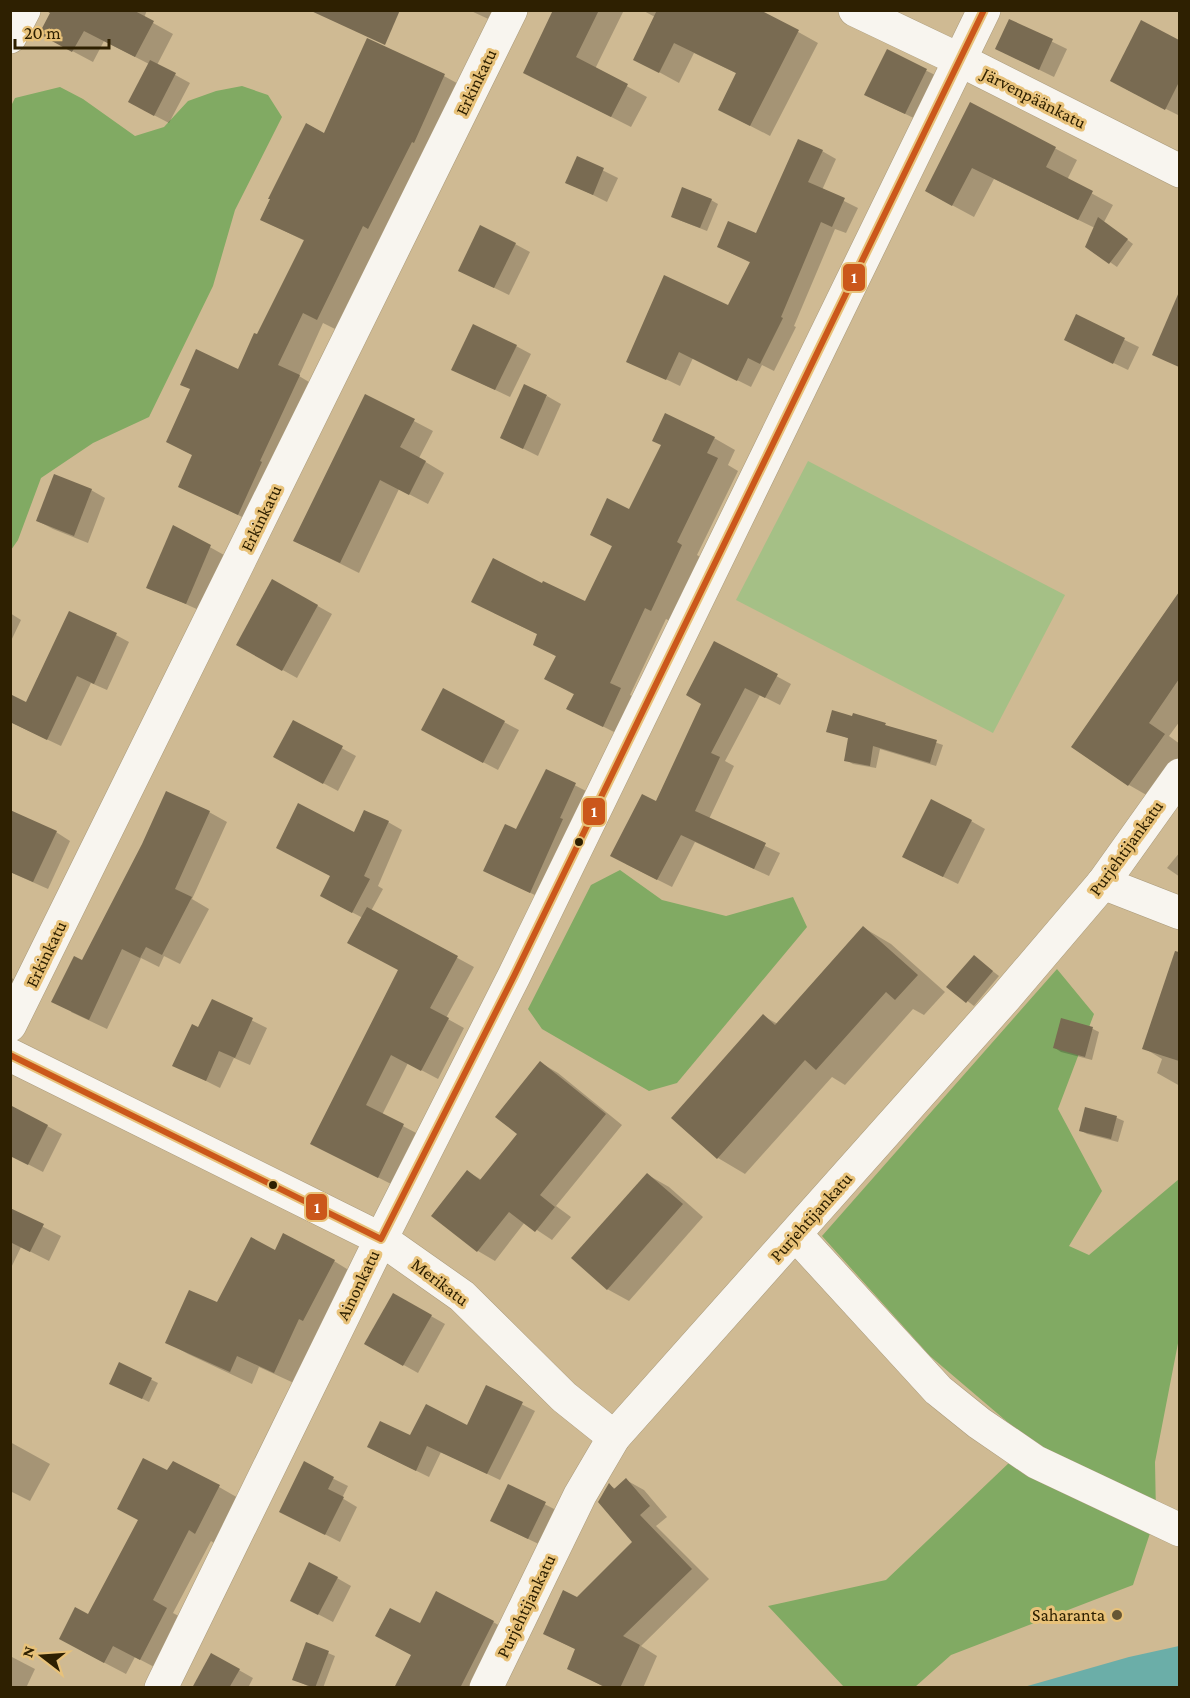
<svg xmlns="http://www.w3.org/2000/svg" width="1190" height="1698" font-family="'Crimson Pro',serif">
	<rect width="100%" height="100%" fill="#cfba93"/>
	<path fill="#a5c086" d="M808,461L1065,595L993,733L736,600Z"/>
	<g fill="#81aa63">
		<path d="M242,86L268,95L282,117L235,210L213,286L149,417L93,443L41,478L18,540L11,550V106L15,98L60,87L83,99L135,136L164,127L188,101L216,91Z"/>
		<path d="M620,870L662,900L726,916L793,897L807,927L677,1083L649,1091L542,1029L528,1009L591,885Z"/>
		<path d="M1057,969L1094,1014L1058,1109L1102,1191L1069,1246L1089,1255L1179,1179V1338L1155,1462L1156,1515L1133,1585L951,1655L915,1687H844L768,1606L886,1580L1031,1442L930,1356L822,1236Z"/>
	</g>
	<path fill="#6baea8" d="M1179,1646V1687H1024L1129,1657Z"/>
	<g fill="#0003">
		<path d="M52,10H147L144,18L173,34L157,65L190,83L169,123L144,110L149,64L104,41L93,62L61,45Z"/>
		<path d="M469,10H502L497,23Z"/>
		<path d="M555,10H624L595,69L647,97L631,127L544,83Z"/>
		<path d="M642,10H759L818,43L770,136L739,120L738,74L694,53L679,83L635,59L655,17Z"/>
		<path d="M1010,21L1067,49L1054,77L1011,56Z"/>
		<path d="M1141,22L1180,42V116L1126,89Z"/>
		<path d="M368,40L444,76L464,87L337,330L323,323L299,376L319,388L258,525L180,486L194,456L168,442L239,371L258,336L305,241L262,220L325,135Z"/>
		<path d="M887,51L941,78L920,121L880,102Z"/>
		<path d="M971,104L1077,160L1067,180L1113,205L1104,222L1133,244L1117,267L1087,246L1095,228L994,179L974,217L948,203Z"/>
		<path d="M822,151L836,159L822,190L858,208L846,233L835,229L794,326L796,327L774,371L762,365L751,387L693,358L680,386L628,361L729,307L751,263L719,247L757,235Z"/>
		<path d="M578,158L618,178L607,202L567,182Z"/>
		<path d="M711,200L718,204L707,231L679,220Z"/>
		<path d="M515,244L530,252L509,295L474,278Z"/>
		<path d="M1172,313L1180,316V367L1154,354Z"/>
		<path d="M1076,316L1139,347L1128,370L1066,340Z"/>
		<path d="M516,346L531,354L510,397L468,377Z"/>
		<path d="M366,396L433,431L419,458L444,473L428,504L399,489L359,573L295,541Z"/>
		<path d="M547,396L561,404L538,456L516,445Z"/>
		<path d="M714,438L735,450L728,465L738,471L697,555L702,558L672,622L666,619L630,695L641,702L624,737L568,709L575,695L546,679L557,657L535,644L539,635L494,613L543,585L586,603L613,547L592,534L630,511Z"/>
		<path d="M91,490L105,498L88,543L53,529L38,521Z"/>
		<path d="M174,527L224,555L201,611L148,587Z"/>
		<path d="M273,581L332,614L297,678L238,645Z"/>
		<path d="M1180,595V721L1169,736L1180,744V756L1150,797L1129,785L1073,746Z"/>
		<path d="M10,613L21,620L10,643Z"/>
		<path d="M116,635L129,642L107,690L91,683L61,746L10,722V696L27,704Z"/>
		<path d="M715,643L791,684L780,705L760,695L725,761L734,766L709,819L780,853L769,876L695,842L672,887L626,864L703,704Z"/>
		<path d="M444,690L519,730L498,770L437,738Z"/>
		<path d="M854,715L943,745L936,766L880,749L876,768L853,764L846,760L850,739L828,731L853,717Z"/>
		<path d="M294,722L356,756L338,791L289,765Z"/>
		<path d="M547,771L588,792L543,899L485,871L516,831Z"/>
		<path d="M209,812L227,822L192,899L209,909L180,964L164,956L159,967L141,958L107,1029L71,1012L82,962Z"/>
		<path d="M971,821L985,829L958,884L919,865Z"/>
		<path d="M388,822L402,830L378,886L383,889L371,911L474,967L446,1018L464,1028L438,1079L408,1063L382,1115L420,1135L395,1186L312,1144L400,970L363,918L336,904L355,834Z"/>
		<path d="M56,832L70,841L48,889L10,872Z"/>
		<path d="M1180,852V877L1167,868Z"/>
		<path d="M864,928L891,944L945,992L924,1015L913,1009L845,1085L832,1077L745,1174L718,1158L763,1016L778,1024Z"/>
		<path d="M974,957L999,976L974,1006L949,987Z"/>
		<path d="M10,977L15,980L10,990Z"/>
		<path d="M1167,978L1180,982V1086L1157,1073L1162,1059L1144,1048Z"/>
		<path d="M213,1001L267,1028L250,1065L234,1058L220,1088L174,1065L199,1029Z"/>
		<path d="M1062,1020L1093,1029L1099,1032L1092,1060L1061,1052L1055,1048Z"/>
		<path d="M541,1063L558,1073L622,1125L556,1206L571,1217L552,1240L525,1222L495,1261L478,1251L468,1172L482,1180L519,1134Z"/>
		<path d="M14,1108L62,1134L43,1172L10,1155Z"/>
		<path d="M1086,1109L1117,1118L1124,1121L1118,1142L1087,1134L1080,1130Z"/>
		<path d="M648,1175L669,1187L703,1217L629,1301L607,1289Z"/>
		<path d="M10,1210L61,1236L49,1261L21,1247L10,1270Z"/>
		<path d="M276,1252L334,1261L355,1274L296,1384L259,1367L252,1384L188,1354L167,1342L217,1304Z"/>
		<path d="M394,1295L445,1324L418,1373L366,1344Z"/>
		<path d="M120,1364L158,1383L149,1402L115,1385Z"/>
		<path d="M487,1387L535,1411L500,1480L441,1452L429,1477L382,1454L411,1437L468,1427Z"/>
		<path d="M10,1442L50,1464L30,1501L10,1491Z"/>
		<path d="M304,1464L348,1486L342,1498L357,1507L340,1542L295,1519Z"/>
		<path d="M168,1472L219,1487L240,1499L217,1545L211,1541L173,1613L188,1621L162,1671L135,1657L126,1674L82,1651L89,1616Z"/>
		<path d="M626,1480L644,1490L667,1517L656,1526L709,1579L641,1646L657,1656L643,1688H606L569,1668L577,1650L545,1634L634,1542L609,1485L616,1489Z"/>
		<path d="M509,1486L560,1512L543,1546L507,1529Z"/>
		<path d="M337,1578L351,1586L333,1622L306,1608Z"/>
		<path d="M493,1622L515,1634L487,1688H395L412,1655L420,1625Z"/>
		<path d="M307,1644L335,1656L323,1688H312L293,1679Z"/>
		<path d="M212,1655L253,1678L248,1688H194Z"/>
		<path d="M10,1656L35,1669L26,1688H10Z"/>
	</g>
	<g fill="#796b52">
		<path d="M45,10H133L154,21L135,57L84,31L72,52L39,34L50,13Z"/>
		<path d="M309,10H400L385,45Z"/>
		<path d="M553,10H599L576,57L628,84L611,117L523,73Z"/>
		<path d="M657,10H760L799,30L750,126L718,110L736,73L674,43L659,73L633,60Z"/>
		<path d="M1009,19L1053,39L1039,70L995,49Z"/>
		<path d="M1141,20L1179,40V82L1165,110L1110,81Z"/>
		<path d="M367,38L445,74L414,143L412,142L368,229L363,226L317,320L303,313L278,365L300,375L260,461L262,462L238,515L178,487L192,455L166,442L190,389L180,385L196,349L238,369L254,333L257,334L304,240L260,220L270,199H268L306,123L324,133Z"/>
		<path d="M887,49L927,69L905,114L864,95Z"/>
		<path d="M150,60L176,73L154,116L128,102Z"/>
		<path d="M970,102L1056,147L1046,167L1093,191L1078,220L972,168L952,206L925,191Z"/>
		<path d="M798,139L823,150L808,182L845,198L832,227L821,222L781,317L783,318L760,364L748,358L737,381L679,352L666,380L626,362L664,275L728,305L750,262L717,247L728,221L756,233Z"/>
		<path d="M577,156L604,168L593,195L565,183Z"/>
		<path d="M682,187L712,199L700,228L671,217Z"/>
		<path d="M1098,217L1128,239L1109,264L1085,247Z"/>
		<path d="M480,225L516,243L494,288L458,271Z"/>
		<path d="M1179,292V367L1152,355Z"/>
		<path d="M1076,314L1125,338L1113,364L1064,340Z"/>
		<path d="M473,324L517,345L495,390L451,370Z"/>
		<path d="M524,384L547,395L523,449L500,438Z"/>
		<path d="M365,394L415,419L400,447L426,461L409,495L380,480L340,563L293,541Z"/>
		<path d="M665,413L715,437L707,453L718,458L677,542L682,545L651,611L645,608L610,683L621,688L603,727L566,709L574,694L544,679L556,656L533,645L537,634L471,602L493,558L542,583L543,581L585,601L612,546L590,535L607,498L629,509L661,445L652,441Z"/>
		<path d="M54,474L92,489L74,536L36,521Z"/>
		<path d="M173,525L211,545L186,604L146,588Z"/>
		<path d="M272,579L318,605L282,671L236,645Z"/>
		<path d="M1179,592V679L1149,723L1165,734L1128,786L1071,747Z"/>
		<path d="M69,611L117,633L94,684L77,676L47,740L10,722V694L26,702Z"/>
		<path d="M714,641L778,674L765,698L745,688L711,753L720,757L695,811L766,843L754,869L681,835L657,880L610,856L642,794L656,801L701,704L686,695Z"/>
		<path d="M443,688L505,721L483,763L421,730Z"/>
		<path d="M832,710L852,716L853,713L886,723L885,725L937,740L930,763L873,746L870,766L844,761L848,738L826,732Z"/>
		<path d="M293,720L343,746L323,784L273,757Z"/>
		<path d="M546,769L576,783L560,818L563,819L530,893L483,871L505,824L516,829Z"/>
		<path d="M166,791L210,811L175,889L192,897L162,955L146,947L140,958L122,949L89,1020L51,1002L74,956L82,960L142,844Z"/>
		<path d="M931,799L972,820L943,877L902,857Z"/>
		<path d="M298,803L354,832L364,810L389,821L364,876L370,879L352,913L320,896L330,876L276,848Z"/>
		<path d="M10,810L57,831L33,882L10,872Z"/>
		<path d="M367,907L458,956L430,1008L449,1018L421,1071L391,1055L366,1105L404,1124L378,1178L310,1144L398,970L347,943Z"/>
		<path d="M863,926L918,975L895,1000L886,992L816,1070L805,1060L717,1159L671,1118L763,1014L775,1025Z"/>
		<path d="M1175,951L1179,952V1061L1142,1049Z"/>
		<path d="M974,955L993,971L966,1003L946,987Z"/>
		<path d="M212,999L253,1018L235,1058L219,1051L206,1081L172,1066L192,1024L198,1027Z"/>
		<path d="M1061,1018L1093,1027L1085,1057L1053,1048Z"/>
		<path d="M540,1061L606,1114L540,1195L555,1207L535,1232L509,1212L477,1252L431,1216L467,1170L480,1180L517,1134L495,1117Z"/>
		<path d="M10,1105L48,1125L28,1165L10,1156Z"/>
		<path d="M1085,1107L1117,1116L1111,1139L1079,1131Z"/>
		<path d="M647,1173L683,1204L607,1290L571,1258Z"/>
		<path d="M10,1208L44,1224L30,1252L10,1242Z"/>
		<path d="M283,1233L335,1260L303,1321L299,1319L274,1373L237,1356L230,1372L165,1343L189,1290L217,1302L251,1237L275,1250Z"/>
		<path d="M393,1293L432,1315L403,1366L364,1344Z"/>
		<path d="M119,1362L152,1378L142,1399L109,1384Z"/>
		<path d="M486,1385L523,1402L487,1474L427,1446L416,1471L367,1447L380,1421L410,1435L426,1404L467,1425Z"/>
		<path d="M143,1458L167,1470L173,1461L220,1485L195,1534L189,1530L153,1600L167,1608L140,1660L113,1646L104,1663L59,1639L75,1607L88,1614L138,1520L117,1509Z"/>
		<path d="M304,1461L334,1477L328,1489L344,1497L325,1535L279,1512Z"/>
		<path d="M626,1478L650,1506L640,1515L692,1569L623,1636L640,1645L620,1688H607L567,1669L575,1649L543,1634L563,1590L577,1597L632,1542L598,1502L609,1483L614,1489Z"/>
		<path d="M508,1484L546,1502L528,1539L490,1521Z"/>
		<path d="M309,1562L338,1577L318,1615L290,1601Z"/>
		<path d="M436,1591L494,1621L460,1688H394L411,1655L375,1636L390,1608L420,1623Z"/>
		<path d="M306,1642L329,1651L315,1688L292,1680Z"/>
		<path d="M211,1653L240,1669L229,1688H192Z"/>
	</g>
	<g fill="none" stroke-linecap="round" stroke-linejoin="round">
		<g stroke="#aa9a7b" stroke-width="34">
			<g id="minor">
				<path d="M855,10L960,60L1180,171"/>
				<path d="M10,37L24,10"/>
				<path d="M1103,883L1180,913"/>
				<path d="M10,1025L511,10"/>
				<path d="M10,1055L381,1239L462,1296L564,1397L614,1437"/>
				<path d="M796,1235L938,1390L979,1423L1036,1462L1180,1530"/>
				<path d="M161,1688L381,1239L514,976L984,10"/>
				<path d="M486,1688L580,1495L614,1437L1005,998L1103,883L1180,775"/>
			</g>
		</g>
		<use href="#minor" stroke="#f8f5ef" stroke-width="33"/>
		<g stroke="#e8c27a" stroke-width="10">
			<path id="bus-1" d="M10,1055L381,1239L514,976L984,10"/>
		</g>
		<use href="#bus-1" stroke="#cb571b" stroke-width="6"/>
	</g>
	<g fill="#2e2001" stroke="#e8c27a" stroke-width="2">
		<circle cx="579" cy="842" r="5"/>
		<circle cx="273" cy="1185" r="5"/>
	</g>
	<circle fill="#665634" stroke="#e8c27a" stroke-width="2" cx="1117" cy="1615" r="6"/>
	<g text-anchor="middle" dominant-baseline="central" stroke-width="6" stroke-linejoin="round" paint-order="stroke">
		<g font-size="18" fill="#2e2001" stroke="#e8c27a">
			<text transform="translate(476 82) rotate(-64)">Erkinkatu</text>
			<text transform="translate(1034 98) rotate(27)">Järvenpäänkatu</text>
			<text transform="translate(261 518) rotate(-64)">Erkinkatu</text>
			<text transform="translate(1126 848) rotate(-54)">Purjehtijankatu</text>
			<text transform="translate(46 954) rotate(-64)">Erkinkatu</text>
			<text transform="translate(811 1217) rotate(-48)">Purjehtijankatu</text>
			<text transform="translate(440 1282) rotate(37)">Merikatu</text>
			<text transform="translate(358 1285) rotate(-64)">Ainonkatu</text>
			<text transform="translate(526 1606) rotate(-64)">Purjehtijankatu</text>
		</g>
		<g font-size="18" fill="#2e2001" stroke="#e8c27a" text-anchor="end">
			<text x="1105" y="1615">Saharanta</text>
		</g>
	</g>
	<g stroke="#e8c27a" stroke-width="2">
		<rect x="842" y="263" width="24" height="29" rx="6" fill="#cb571b"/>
		<rect x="582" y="797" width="24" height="29" rx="6" fill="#cb571b"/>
		<rect x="305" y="1193" width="23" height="28" rx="6" fill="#cb571b"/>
	</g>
	<g font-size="16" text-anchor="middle" font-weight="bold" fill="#fff">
		<text x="854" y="283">1</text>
		<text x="594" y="817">1</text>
		<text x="317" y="1213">1</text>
	</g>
	<rect width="1190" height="1698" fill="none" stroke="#2e2001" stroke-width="24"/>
	<g transform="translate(42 1656) rotate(287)" stroke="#e8c27a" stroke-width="4.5" paint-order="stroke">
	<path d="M0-4.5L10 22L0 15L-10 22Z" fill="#2e2001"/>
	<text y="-9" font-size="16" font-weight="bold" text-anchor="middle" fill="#2e2001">N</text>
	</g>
	<path d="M15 39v9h94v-9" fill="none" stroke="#2e2001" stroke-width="3"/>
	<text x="24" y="39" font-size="18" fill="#2e2001" stroke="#e8c27a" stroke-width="4.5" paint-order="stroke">20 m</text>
</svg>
